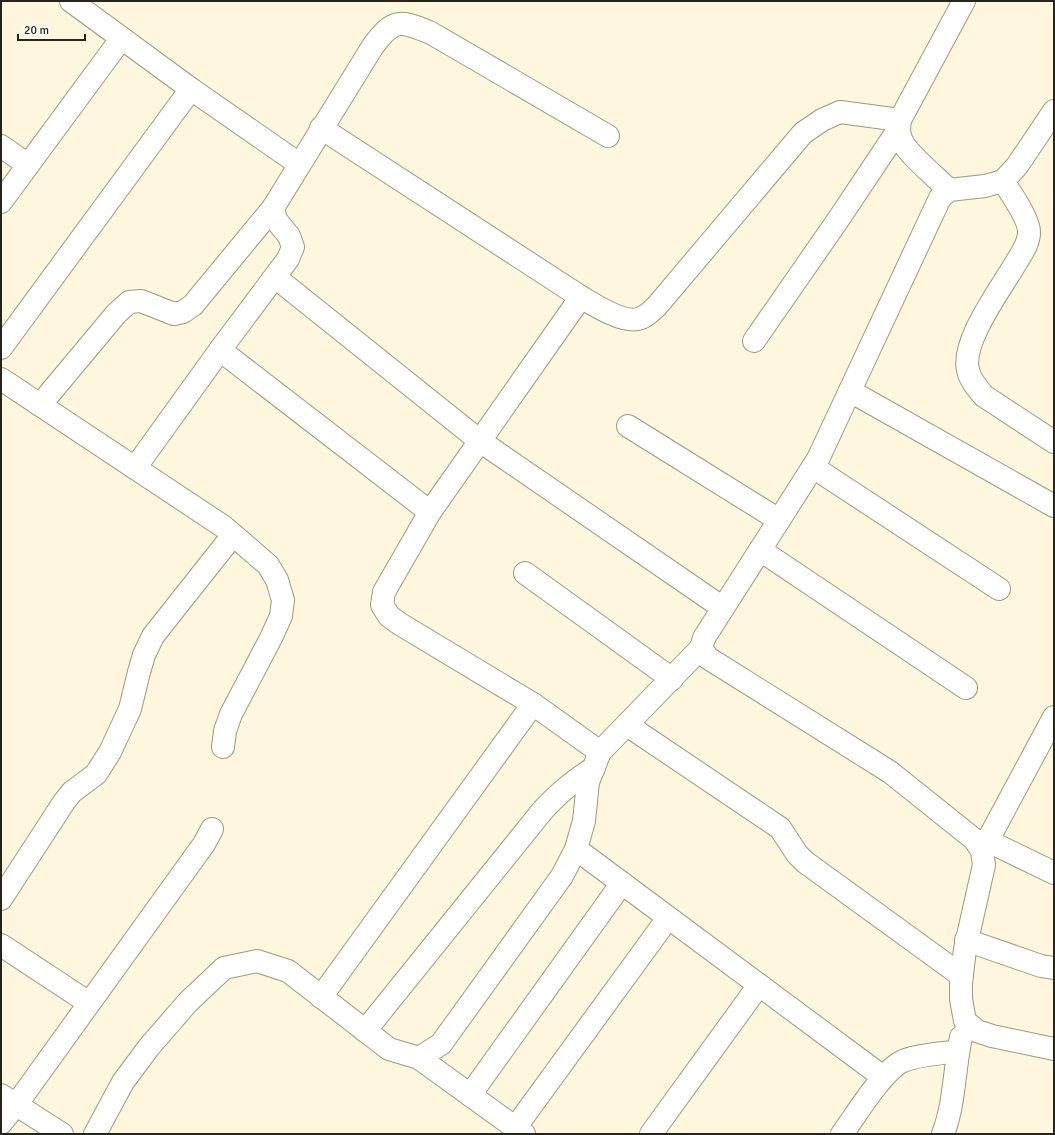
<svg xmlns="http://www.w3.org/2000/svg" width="1055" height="1135" font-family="Signika,sans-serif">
	<rect width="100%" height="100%" fill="#fef7dd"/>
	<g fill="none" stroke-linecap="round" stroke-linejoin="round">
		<g stroke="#9e987f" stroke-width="24">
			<g id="minor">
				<path d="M71,1L191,89L299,164"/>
				<path d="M1054,111L1017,166L1003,181L985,186L949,190L940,198L818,459L704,638L701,648L708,658L890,772L975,840L982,851L984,865L965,949L961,983V999L965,1021L977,1031L992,1036L1054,1049"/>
				<path d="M321,128L581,297C594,305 626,325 641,318C647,316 652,310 656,307L803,133L822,120L840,112L900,120"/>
				<path d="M1,146L28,165"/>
				<path d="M1003,181C1010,192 1030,220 1029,233C1029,244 1020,256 1014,266C1000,290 961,342 968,370C970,380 977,388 984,396L1054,442"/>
				<path d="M949,190C938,179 907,153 902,141C898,133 899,128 900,120L964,1"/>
				<path d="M1,202L121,39"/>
				<path d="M275,277L480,441L723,608"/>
				<path d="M581,297L430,512L384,592L382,605L389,616L400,624L533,704L600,752"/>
				<path d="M754,341L840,217L898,130"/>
				<path d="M1,348L191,89"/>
				<path d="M220,350L430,512"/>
				<path d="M1,379L224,527L268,565L277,580L283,600L281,616L271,638L231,714L225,731L223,747"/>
				<path d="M850,391L1054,506"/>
				<path d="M40,405L116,314L129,302L141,301L174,314L183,312L193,305L273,208"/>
				<path d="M628,426L779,520"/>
				<path d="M813,467L999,589"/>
				<path d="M135,468L220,350L288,259L293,247L289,236L276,220L273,208L373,46C394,18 400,20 431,33L608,136"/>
				<path d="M760,550L966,688"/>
				<path d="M525,573L672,679"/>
				<path d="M627,725L780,828L797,854L805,862L962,976"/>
				<path d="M988,841L1054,873"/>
				<path d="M576,849L883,1077"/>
				<path d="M982,851L1054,717"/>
				<path d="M1,899L64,802L72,792L96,774L110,752L130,709L139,672L144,655L153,636L233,535"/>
				<path d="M966,940L1041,966L1054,968"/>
				<path d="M1,945L89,1003"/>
				<path d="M321,997L533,704"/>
				<path d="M365,1031L543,810C560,792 573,781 594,768"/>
				<path d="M419,1058L524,1134"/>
				<path d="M1,1095L62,1134"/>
				<path d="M470,1095L622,883"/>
				<path d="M1,1123L16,1105L204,844L212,829"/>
				<path d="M515,1128L668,918"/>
				<path d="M95,1134L123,1082L149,1047L188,1002L224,968L257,961L288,971L389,1049L419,1058L441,1044L562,876L576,849L584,821L588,782L600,752L701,648"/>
				<path d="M651,1134L759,985"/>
				<path d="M842,1134C856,1115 883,1070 903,1061C920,1054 940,1054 958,1051"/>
				<path d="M943,1134C955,1103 954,1069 961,1037"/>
			</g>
		</g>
		<use href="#minor" stroke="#fff" stroke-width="22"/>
	</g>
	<rect width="1055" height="1135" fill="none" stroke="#27251b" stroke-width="4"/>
	<path d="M18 34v6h67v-6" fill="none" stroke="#27251b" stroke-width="2"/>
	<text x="24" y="34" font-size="12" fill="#27251b" stroke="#ffffff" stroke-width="3" paint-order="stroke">20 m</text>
</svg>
